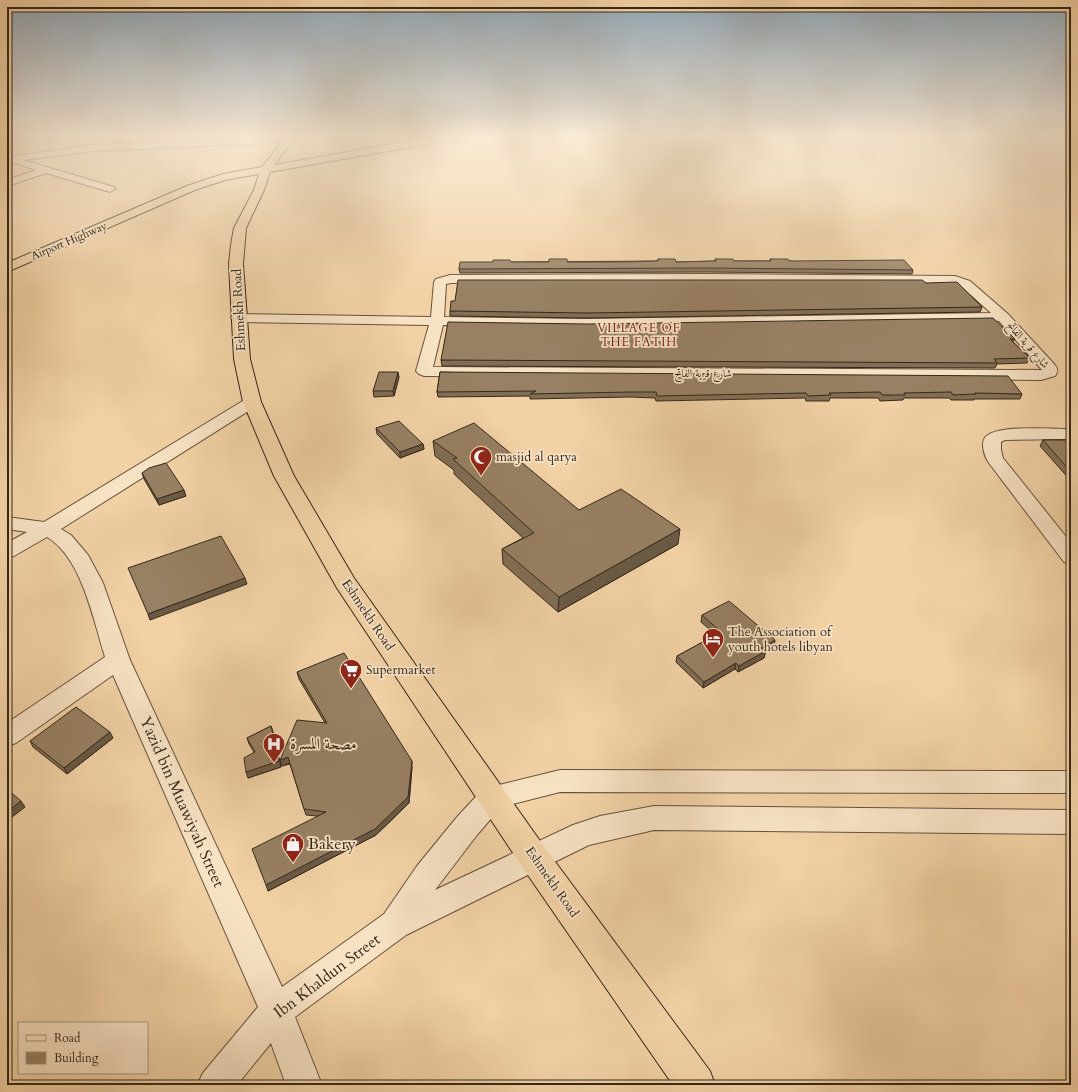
<svg xmlns="http://www.w3.org/2000/svg" width="1078" height="1092" font-family="Cardo,Amiri,serif">
	<rect width="100%" height="100%" fill="#f2d2a5"/>
	<filter id="stains"><feTurbulence type="fractalNoise" baseFrequency=".005" numOctaves="4"/><feColorMatrix values="0 0 0 0 .2 0 0 0 0 .09 0 0 0 0 .02 0 0 0 .5 -.17"/></filter>
	<radialGradient id="worn" r=".72"><stop offset=".6" stop-color="#630" stop-opacity="0"/><stop offset="1" stop-color="#630" stop-opacity=".3"/></radialGradient>
	<g fill="none" stroke-linecap="round" stroke-linejoin="round">
		<g stroke="#64523e" stroke-width="2">
			<g id="street">
				<path d="M289,137L292,138L293,140L292,142L94,151L23,160L114,187L115,189L110,192L46,173L7,186V180L36,170L12,162L7,163V157L94,145Z"/>
				<path d="M705,274L955,276L970,281L1008,314L1055,365C1058,369 1058,372 1055,376L1041,380L424,376L419,374L416,371L429,325L238,322L233,321L231,318L233,315L238,314L431,317L434,282L436,279L450,275ZM705,282L950,283L962,287L991,313L587,319L444,317L446,284L451,283ZM999,321L1042,370L433,367L443,325L587,327Z"/>
				<path d="M252,397L258,399L260,402L258,405L61,529L71,535L88,555L103,583L130,660L282,987L384,914L417,866L457,817L483,789L560,770L1071,771V793L560,792L501,807L477,835L435,890L573,825L600,816L654,806L1071,810V834L654,830L589,845L406,935L295,1017L322,1085H286L271,1043L237,1085H197L203,1073L258,1007L113,675L16,743L7,746V723L105,657C93,619 82,558 47,537L14,556L7,558V543L27,532L7,529V517L44,522L246,399Z"/>
				<path d="M1071,429V439L1005,440L1001,442V450L1003,458L1071,543V564L1064,562L989,463C984,456 979,440 988,435C1003,425 1052,429 1071,429Z"/>
			</g>
		</g>
		<g stroke="#34281c" stroke-width="2">
			<path id="highway" d="M287,136H296L274,165L438,136H460L456,139L270,172L264,190L246,228L243,264L250,359L261,402L294,476L354,578L545,848L710,1071L715,1085H673L523,868L337,588L274,476L243,402L234,359L229,264L231,245L234,228L254,190L259,174L225,180L195,190L7,272V263L187,186L223,174L262,167Z"/>
		</g>
		<use href="#street" fill="#f7e2c4" fill-rule="evenodd"/>
		<use href="#highway" fill="#f2d2a5" fill-rule="evenodd"/>
	</g>
	<g fill="#826e55" stroke="#34281c">
		<path d="M658,259L676,262L715,261V259L734,261H770V259L789,261L913,270L912,274L705,272L460,273L459,269L511,262L657,261Z"/>
		<path d="M926,283L982,307L980,312L587,318L450,316V311Z"/>
		<path d="M1015,339L1013,342L1030,358L1027,363L997,364L995,368L442,366L441,360Z"/>
		<path d="M440,372L1022,394L1020,399H974V400H951L949,398H904L903,400L880,401L878,398H830L829,401H806L805,398L656,401L655,398L630,397L530,399V396L438,397L437,392Z"/>
		<path d="M399,377L394,396L374,397L373,391Z"/>
		<path d="M376,428L423,444L424,449L400,458L377,434Z"/>
		<path d="M1043,440H1071V481L1040,446Z"/>
		<path d="M433,441L579,510L678,544L558,612L503,564L502,549L523,538L454,474V470L435,456Z"/>
		<path d="M142,473L186,496L159,505L144,479Z"/>
		<path d="M702,615L774,646L765,651L764,658L738,672L735,669L703,688L676,662L677,656L716,635L701,622Z"/>
		<path d="M297,672L412,767L409,803L376,835L268,891L317,816L306,815L290,764L282,766L280,760L325,723L299,679Z"/>
		<path d="M271,726L273,732L281,767L248,778L254,752L249,744L247,738Z"/>
		<path d="M113,738L67,774L33,747L30,741Z"/>
	</g>
	<g fill="#6a5a45" stroke="#34281c">
		<path d="M398,372L399,377L394,396L393,391Z"/>
		<path d="M423,444L424,449L400,458V452Z"/>
		<path d="M184,490L186,496L159,505L157,499Z"/>
		<path d="M680,529L678,544L558,612L559,597Z"/>
		<path d="M245,578L247,584L150,620L148,614Z"/>
		<path d="M775,640L774,646L760,654L761,648Z"/>
		<path d="M766,651L764,658L738,672L739,666Z"/>
		<path d="M736,663L735,669L703,688L704,682Z"/>
		<path d="M271,726L273,732L281,767L248,778L246,772Z"/>
		<path d="M110,732L113,738L67,774L64,768Z"/>
		<path d="M288,757L290,763L282,766L280,760Z"/>
		<path d="M412,761V767L409,803L376,835L268,891L266,885Z"/>
		<path d="M21,801L25,807L7,821V812Z"/>
	</g>
	<g fill="#978063" stroke="#34281c">
		<path d="M549,259H567V262H622L658,261V259H675L676,262L716,261L715,259H733L734,261H771L770,259H788L789,261L904,260L913,270L706,268L459,269L460,262H493V260H510L511,262H549Z"/>
		<path d="M458,280H922L926,283L957,282L982,307L587,313L450,311L451,301H455Z"/>
		<path d="M993,318L1015,339H1010L1030,358L994,359L997,363L441,360L448,322L587,324Z"/>
		<path d="M379,372H398L393,391H373Z"/>
		<path d="M440,372L1008,376L1022,394L975,393L976,394L953,395L951,392L904,393L905,395H882L880,392L829,393L831,395L808,396L806,393L657,396L656,392H630L530,394L536,391L437,392Z"/>
		<path d="M399,421L423,444L400,452L376,428Z"/>
		<path d="M474,423L579,510L621,489L680,529L559,597L502,549L534,533L453,459L457,458L433,441Z"/>
		<path d="M1043,440H1071V472Z"/>
		<path d="M166,463L184,490L157,499L142,473L149,468Z"/>
		<path d="M221,536L245,578L148,614L128,568Z"/>
		<path d="M729,601L775,640L761,648L766,651L739,666L736,663L704,682L677,656L721,632L702,615Z"/>
		<path d="M344,653L412,761L408,797L375,829L266,885L252,849L326,812L304,809L288,757L280,760L297,720L327,723L297,672Z"/>
		<path d="M76,707L110,732L64,768L30,741Z"/>
		<path d="M271,726L279,761L246,772L244,758L255,752L247,738Z"/>
		<path d="M7,789L21,801L7,812Z"/>
	</g>
	<linearGradient id="sky" x2="0" y2="1"><stop stop-color="#92a9ba"/><stop offset="0.47" stop-color="#f9ebd6"/><stop offset="1" stop-color="#f9ebd6" stop-opacity="0"/></linearGradient>
	<rect width="1078" height="289" fill="url(#sky)"/>
	<defs>
		<g id="mosque-pin" transform="scale(1.15)"><path d="M0 17L-7.5 6A9.5 9.5 0 1 1 7.5 6Z" fill="#8f2418" stroke="#f7e2c4"/><path d="M3.5-4.9A6 6 0 1 0 3.5 4.9A5 5 0 1 1 3.5-4.9Z" fill="#fff"/></g>
		<g id="hotel-pin" transform="scale(1.15)"><path d="M0 17L-7.5 6A9.5 9.5 0 1 1 7.5 6Z" fill="#8f2418" stroke="#f7e2c4"/><path d="M-6-4.5h1.5V1H6V5H4.5V3h-9V5H-6ZM-4 0a1.8 1.8 0 1 1 3.6 0ZM.5 0V-2.5h3Q6-2.5 6 0Z" fill="#fff"/></g>
		<g id="supermarket-pin" transform="scale(1.15)"><path d="M0 17L-7.5 6A9.5 9.5 0 1 1 7.5 6Z" fill="#8f2418" stroke="#f7e2c4"/><path d="M-6-5.5h2.5l.6 2H6L4.5 2H-2.5L-4.4-4H-6ZM-1.5 3.2a1.3 1.3 0 1 0 .1 0ZM3 3.2a1.3 1.3 0 1 0 .1 0Z" fill="#fff"/></g>
		<g id="hospital-pin" transform="scale(1.15)"><path d="M0 17L-7.5 6A9.5 9.5 0 1 1 7.5 6Z" fill="#8f2418" stroke="#f7e2c4"/><path d="M-5-5h3v3.5h4V-5h3V5h-3V1.5h-4V5h-3Z" fill="#fff"/></g>
		<g id="shop-pin" transform="scale(1.15)"><path d="M0 17L-7.5 6A9.5 9.5 0 1 1 7.5 6Z" fill="#8f2418" stroke="#f7e2c4"/><path d="M-5-2.5h2.3a2.7 3.5 0 0 1 5.4 0H5L5.5 6h-11ZM-1.5-2.5h3a1.5 2.3 0 0 0-3 0Z" fill="#fff"/></g>
	</defs>
	<g fill-rule="evenodd">
		<use href="#mosque-pin" x="481" y="457"/>
		<use href="#hotel-pin" x="713" y="639"/>
		<use href="#supermarket-pin" x="351" y="670"/>
		<use href="#hospital-pin" x="274" y="744"/>
		<use href="#shop-pin" x="293" y="844"/>
	</g>
	<g text-anchor="middle" dominant-baseline="central" stroke-width="3.5" stroke-linejoin="round" paint-order="stroke">
		<g font-size="11" fill="#34281c" stroke="#f7e2c4">
			<text transform="translate(69 241) rotate(-23)">Airport Highway</text>
			<text transform="translate(1028 345) rotate(49)">شارع قرية الفاتح</text>
			<text x="703" y="373">شارع قرية الفاتح</text>
		</g>
		<g font-size="12" letter-spacing="1" fill="#7a1f14" stroke="#f7e2c4">
			<text x="639" y="328">VILLAGE OF<tspan x="639" dy="14">THE FATIH</tspan></text>
		</g>
		<g font-size="13" fill="#34281c" stroke="#f7e2c4">
			<text transform="translate(239 310) rotate(-93)">Eshmekh Road</text>
			<text transform="translate(368 615) rotate(56)">Eshmekh Road</text>
			<text transform="translate(552 882) rotate(55)">Eshmekh Road</text>
		</g>
		<g font-size="13" fill="#34281c" stroke="#f7e2c4" text-anchor="start">
			<text x="496" y="457">masjid al qarya</text>
			<text x="728" y="632">The Association of<tspan x="728" dy="15">youth hotels libyan</tspan></text>
			<text x="366" y="670">Supermarket</text>
		</g>
		<g font-size="16" fill="#34281c" stroke="#f7e2c4" text-anchor="start">
			<text x="290" y="744">مصحة المسرة</text>
			<text x="308" y="844">Bakery</text>
		</g>
		<g font-size="16" fill="#34281c" stroke="#f7e2c4">
			<text transform="translate(182 802) rotate(66)">Yazid bin Muawiyah Street</text>
			<text transform="translate(327 976) rotate(-37)">Ibn Khaldun Street</text>
		</g>
	</g>
	<rect width="1078" height="1092" fill="none" stroke="#f2d2a5" stroke-width="24"/>
	<rect x="8" y="8" width="1062" height="1076" fill="none" stroke="#34281c" stroke-width="2"/>
	<rect x="12" y="12" width="1054" height="1068" fill="none" stroke="#34281c"/>
	<rect x="18" y="1022" width="130" height="52" fill="#f7e2c4" stroke="#a99881"/>
	<rect x="26" y="1035" width="20" height="6" fill="#f7e2c4" stroke="#a99881"/>
	<text x="54" y="1042" font-size="12" fill="#34281c">Road</text>
	<rect x="26" y="1052" width="20" height="12" fill="#978063" stroke="#a99881"/>
	<text x="54" y="1062" font-size="12" fill="#34281c">Building</text>
	<rect width="100%" height="100%" filter="url(#stains)"/>
	<rect width="100%" height="100%" fill="url(#worn)"/>
</svg>
